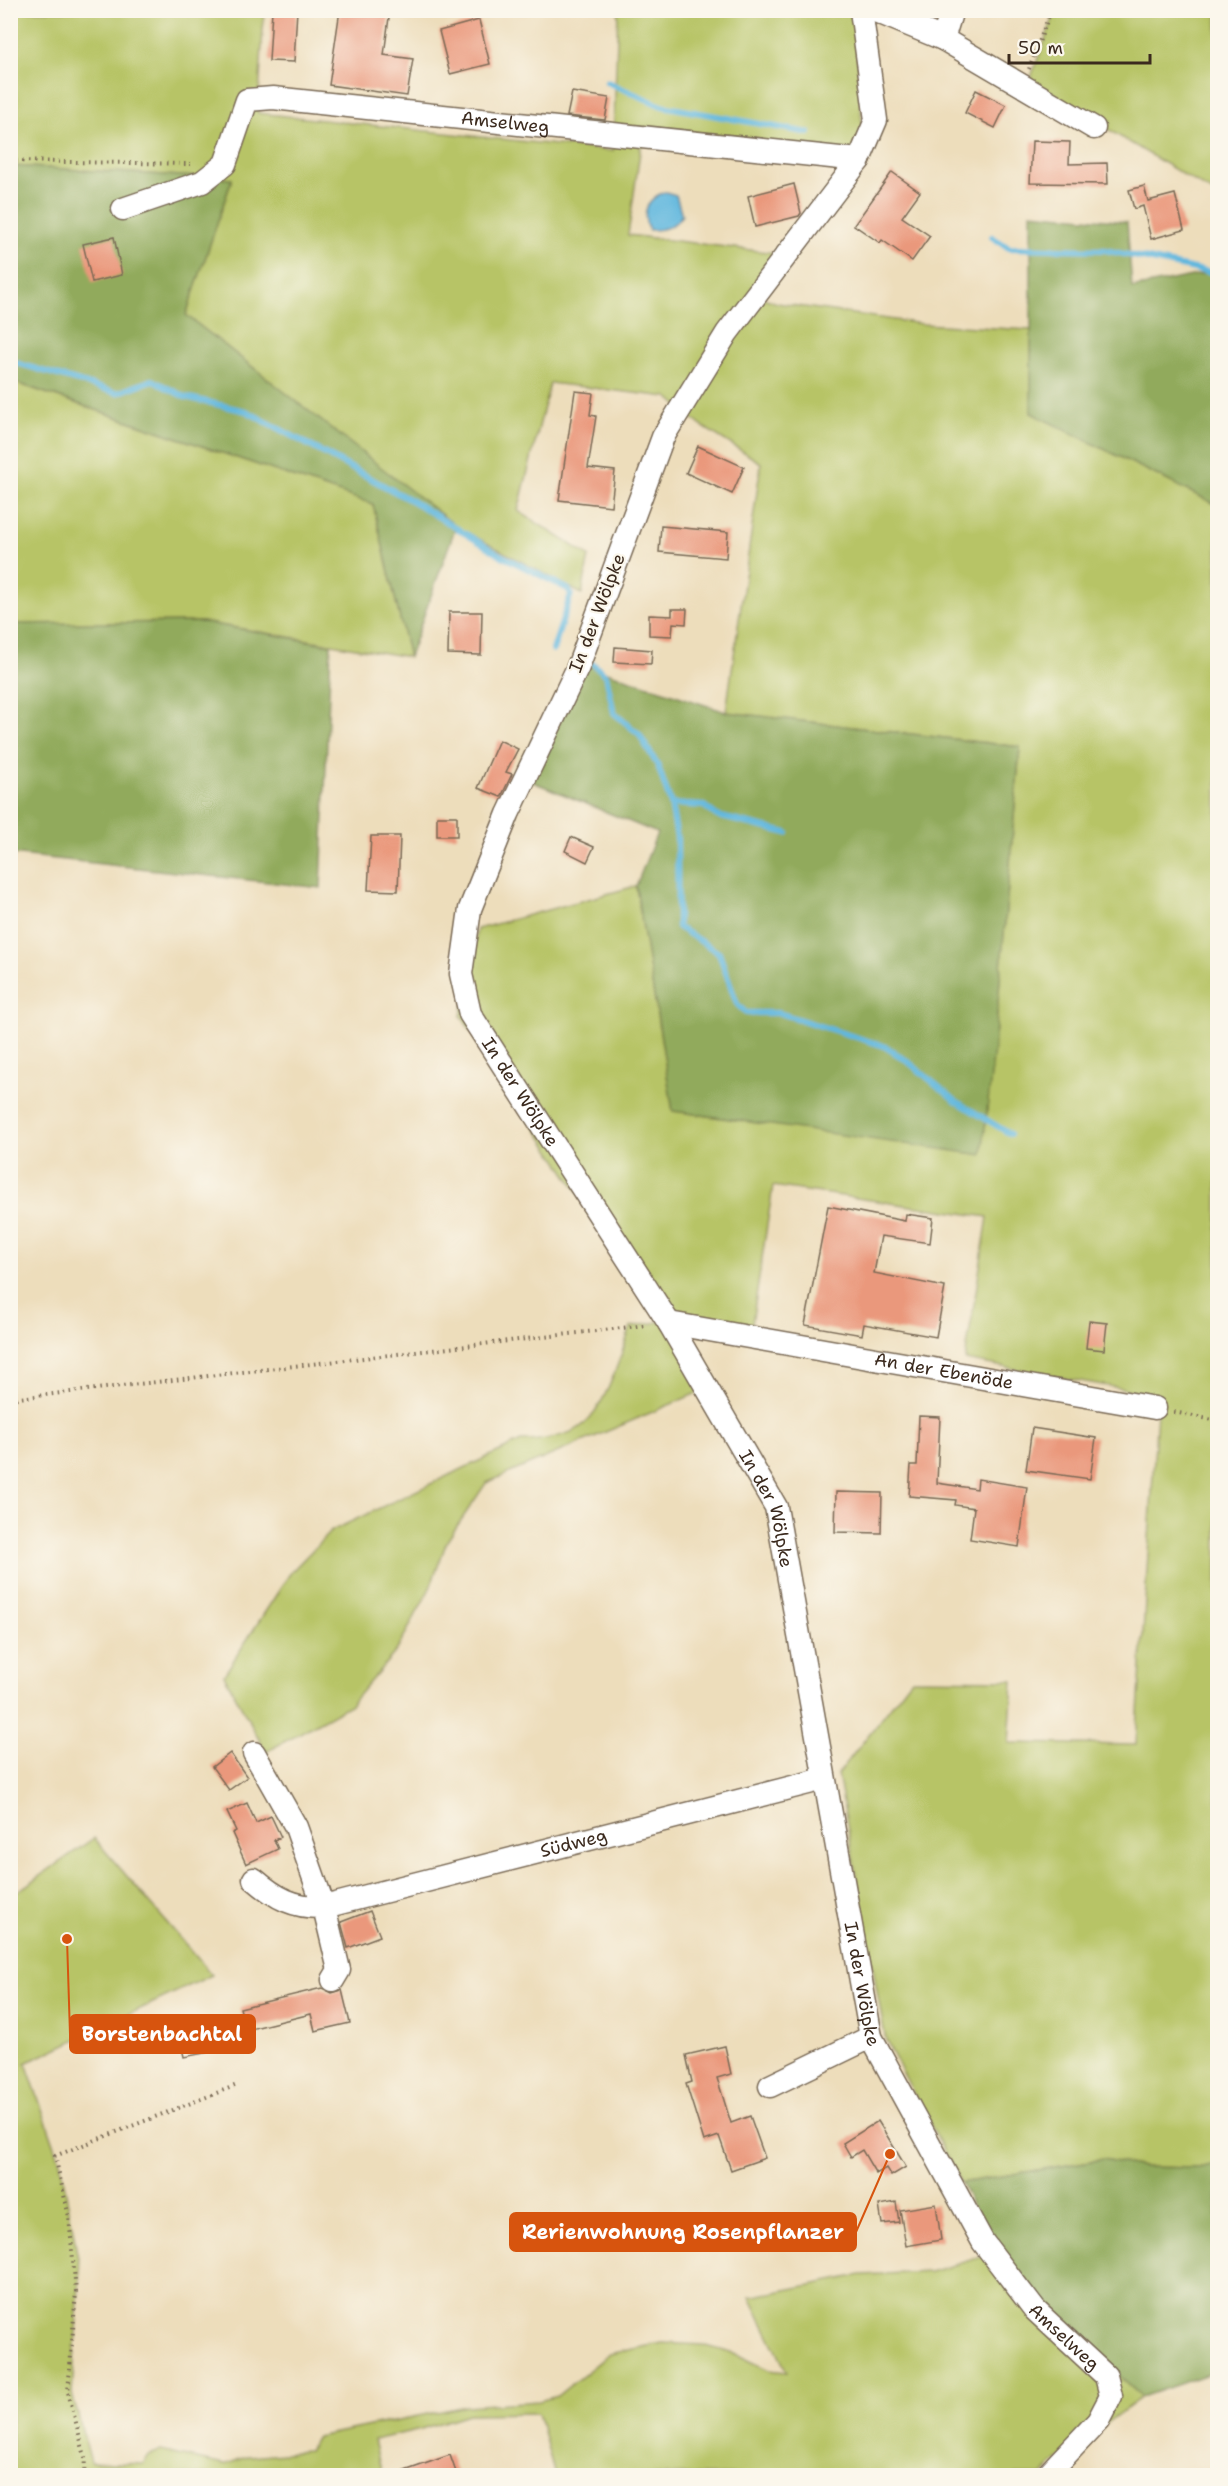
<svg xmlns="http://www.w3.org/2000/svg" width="1228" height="2486" font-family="'Shantell Sans',sans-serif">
	<rect width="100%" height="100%" fill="#fbf7ec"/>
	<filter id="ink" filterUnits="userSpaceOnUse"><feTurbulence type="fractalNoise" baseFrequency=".0167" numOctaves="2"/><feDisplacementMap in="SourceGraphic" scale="12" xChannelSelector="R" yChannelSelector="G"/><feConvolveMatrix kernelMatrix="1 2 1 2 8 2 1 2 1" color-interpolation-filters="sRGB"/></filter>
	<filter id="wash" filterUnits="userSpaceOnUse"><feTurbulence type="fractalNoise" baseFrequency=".008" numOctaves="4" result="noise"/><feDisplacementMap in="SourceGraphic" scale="24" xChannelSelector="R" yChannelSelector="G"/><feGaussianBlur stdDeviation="1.35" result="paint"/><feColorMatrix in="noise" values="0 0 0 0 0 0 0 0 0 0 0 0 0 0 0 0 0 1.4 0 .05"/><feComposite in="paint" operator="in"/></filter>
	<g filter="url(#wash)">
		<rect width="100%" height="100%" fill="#edddbb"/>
		<g fill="#b7c466" stroke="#797742" stroke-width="1.5">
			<path d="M10,11H264L258,113L613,151L618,11H854L865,167L641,145L628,235L792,255L756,295L777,303L922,324L1031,330L1032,413L1217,505V2164L1198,2168L1142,2167L1103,2159L961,2183L886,2041L838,1774L912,1679L1013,1680L1009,1743L1136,1745L1158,1395L965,1360L988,1217L773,1186L751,1330L674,1320L716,1385L486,1483L447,1541L430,1588L397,1650L350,1705L266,1752L224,1675L291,1572L331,1531L521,1441C539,1441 570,1437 584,1424C609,1401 619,1358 631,1327L664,1321L461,1016L477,929L636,886L673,1111L994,1049L1020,747L726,712L761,463L700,425L668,397L550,383L518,511L589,556L582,594L455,526L186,315L232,179L11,166Z"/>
			<path d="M1056,11H1217V195L1029,82Z"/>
			<path d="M10,381L373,504L409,657L202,622L11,624Z"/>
			<path d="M94,1838L212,1975L26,2063L60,2161L80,2269L72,2394L91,2462L143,2464L149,2455L160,2451L224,2465L249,2456L308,2451L317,2437L466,2406L539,2401L557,2396L609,2354L662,2343L703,2345L738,2355L769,2370L787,2372L750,2297L861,2275L930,2272L998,2252L1036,2301L1142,2397L1069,2450L1042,2475H555L538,2413L468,2414L421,2429L374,2440L382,2475H11L10,1897Z"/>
		</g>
		<g fill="#91aa5b" stroke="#666a3c" stroke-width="1.5">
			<path d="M10,166L232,179L186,315L456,526L409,657L373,504L11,381Z"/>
			<path d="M1031,213L1127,222L1132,288L1217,271V505L1031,413Z"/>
			<path d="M202,622L331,645L321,888L11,854V624Z"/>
			<path d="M586,665L726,712L1020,747L994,1049L982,1155L673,1111L636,886L657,833L531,781Z"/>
			<path d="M1103,2159L1142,2167L1198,2168L1217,2164V2371L1142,2397L1036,2301L989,2241L961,2183Z"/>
		</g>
		<path fill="#61b7de" stroke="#4e707e" stroke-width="1.5" d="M666,192L676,195L682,215C673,228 664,230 649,230C640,212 648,197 666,192Z"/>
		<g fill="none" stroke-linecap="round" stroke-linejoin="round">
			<g stroke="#61b7de" stroke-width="6">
				<path d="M607,82L662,106L809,133"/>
				<path d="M992,237L1009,248L1105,250L1218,274"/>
				<path d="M10,361L117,393L152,380L185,397L246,411L412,501L502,556L568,589L571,594L553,650"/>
				<path d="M593,664L606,675L614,713L639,734L658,766L671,804L677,838L678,927L719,953L737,1004L746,1013H779L884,1046L906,1060L956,1101L1010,1134"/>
				<path d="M671,804L704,806L717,816L787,833"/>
			</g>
		</g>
		<g id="blocks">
			<g fill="#ea987c">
				<path d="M272,10H297L294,62L269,61Z"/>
				<path d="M340,10H390L384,55L413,59L407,96L329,85Z"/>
				<path d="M479,20L490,64L450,74L439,31Z"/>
				<path d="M976,90L1006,105L995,128L965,113Z"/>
				<path d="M572,92L609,98L605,120L567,116Z"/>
				<path d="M1032,141L1070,142L1069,164L1107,163L1108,184L1030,183Z"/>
				<path d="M892,172L920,192L902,217L930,236L912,261L882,240L880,243L854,225Z"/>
				<path d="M794,184L801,213L799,216L755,227L748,196Z"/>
				<path d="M1144,186L1148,201L1175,194L1184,230L1151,239L1143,206L1134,209L1129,190Z"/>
				<path d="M114,237L122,275L92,282L83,244Z"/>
				<path d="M575,391L593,393L590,415L596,416L588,468L615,471L611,506L559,500Z"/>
				<path d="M698,446L744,467L732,494L686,473Z"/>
				<path d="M661,526L728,532L726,558L659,552Z"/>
				<path d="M672,609H687L686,624L673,623L672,636L649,635V615L672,616Z"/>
				<path d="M449,612H482L481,655L448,654Z"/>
				<path d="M615,647L652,650L651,664L614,662Z"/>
				<path d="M499,740L518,749L506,772L512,774L501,797L478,788Z"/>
				<rect x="437" y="816" width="20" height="20"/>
				<path d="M371,836H400L398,891L368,890Z"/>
				<path d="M571,837L594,847L587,862L565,851Z"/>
				<path d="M828,1206L905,1221L906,1214L933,1218L930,1243L881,1236L874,1273L945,1287L936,1337L864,1324L862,1335L805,1325Z"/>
				<path d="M1089,1321L1107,1323L1104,1350L1086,1348Z"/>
				<path d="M919,1416L940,1417L937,1483L977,1489L978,1479L1027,1487L1019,1547L970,1539L974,1508L955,1505L956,1500L909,1496L911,1465H917Z"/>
				<path d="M1032,1428L1096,1438L1090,1479L1026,1470Z"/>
				<path d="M836,1492L882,1493L881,1533L835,1532Z"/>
				<path d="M230,1753L247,1777L229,1790L212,1767Z"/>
				<path d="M247,1803L256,1823L271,1816L281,1837L274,1840L278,1849L246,1864L232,1833L236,1831L227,1812Z"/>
				<path d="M370,1911L380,1936L348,1948L341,1922Z"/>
				<path d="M322,1988L332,1993L342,1990L350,2023L315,2031L311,2014L246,2030L240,2008Z"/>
				<path d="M206,2034L210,2052L184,2057L180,2039Z"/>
				<path d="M725,2046L731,2074L717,2078L731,2123L750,2116L765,2158L731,2170L719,2136L704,2141L686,2084L692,2082L686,2055Z"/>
				<path d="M878,2121L906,2167L891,2176L886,2168L876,2174L862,2150L851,2157L843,2143Z"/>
				<path d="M896,2202L899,2222L882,2224L879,2205Z"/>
				<path d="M936,2204L941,2240L906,2246L900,2210Z"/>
				<path d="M450,2455L457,2475H400L399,2473Z"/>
			</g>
		</g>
	</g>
	<g filter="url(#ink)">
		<use href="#blocks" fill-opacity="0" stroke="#796955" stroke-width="1.5"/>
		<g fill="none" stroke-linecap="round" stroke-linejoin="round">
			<g stroke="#796955" stroke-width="25">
				<g id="minor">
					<path id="s1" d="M861,10L876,120L859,160L727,333L663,437L578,667L508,814L470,909L461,974L470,1014L669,1323L776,1507L871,2037L983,2242L1035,2310L1106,2376L1111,2396L1098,2421L1046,2476"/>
					<path d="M873,10L943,39L1094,128"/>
					<path d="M943,39L952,10"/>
					<path id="s2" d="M123,209L202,182L225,164L247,100L273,98L859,160"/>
					<path id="s3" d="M669,1323L1155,1408"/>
					<path d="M254,1879C276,1898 294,1908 324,1907L296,1827L254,1753"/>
					<path id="s4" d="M333,1980L339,1970L324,1907L824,1779"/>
					<path d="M770,2086L871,2037"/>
				</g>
			</g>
			<g stroke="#796955" stroke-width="4" stroke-dasharray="1.5 4.5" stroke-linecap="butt">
				<path d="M1029,69L1051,10"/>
				<path d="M10,161L191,164"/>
				<path d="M10,1399L647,1325"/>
				<path d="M1174,1412L1218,1421"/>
				<path d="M84,2476L85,2457L68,2392L76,2292L69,2217L55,2156L237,2085"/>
			</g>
			<use href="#minor" stroke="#fff" stroke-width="22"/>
		</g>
	</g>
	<g text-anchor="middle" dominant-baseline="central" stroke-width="4.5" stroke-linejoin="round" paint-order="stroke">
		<g font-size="18" fill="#3b2a1e" stroke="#fbf7ec">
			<text stroke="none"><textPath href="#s2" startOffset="440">Amselweg</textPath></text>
			<text transform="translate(597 613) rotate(-69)">In der Wölpke</text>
			<text stroke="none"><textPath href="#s1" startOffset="1204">In der Wölpke</textPath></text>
			<text stroke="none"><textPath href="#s3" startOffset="279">An der Ebenöde</textPath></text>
			<text stroke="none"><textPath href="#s1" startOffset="1690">In der Wölpke</textPath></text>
			<text stroke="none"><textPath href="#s4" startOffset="334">Südweg</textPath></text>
			<text stroke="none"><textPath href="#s1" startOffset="2176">In der Wölpke</textPath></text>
			<text stroke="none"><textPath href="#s1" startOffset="2589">Amselweg</textPath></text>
		</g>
	</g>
	<path fill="none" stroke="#d7540e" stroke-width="2" d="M67 1939L70 2034M890 2154L856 2232"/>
	<g fill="#d7540e" stroke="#fbf7ec" stroke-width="2">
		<circle cx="67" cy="1939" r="6"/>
		<circle cx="890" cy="2154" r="6"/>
	</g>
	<g fill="#d7540e" stroke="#d7540e" stroke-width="2">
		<rect x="70" y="2015" width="185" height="38" rx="6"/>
		<rect x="510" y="2213" width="346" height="38" rx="6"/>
	</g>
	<g font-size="20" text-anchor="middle" font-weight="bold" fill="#fff">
		<text x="162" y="2041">Borstenbachtal</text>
		<text x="683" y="2239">Rerienwohnung Rosenpflanzer</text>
	</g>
	<rect width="1228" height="2486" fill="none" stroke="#fbf7ec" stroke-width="36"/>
	<path d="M1009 54v9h141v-9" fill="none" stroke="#3b2a1e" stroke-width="3"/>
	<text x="1018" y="54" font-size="18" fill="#3b2a1e" stroke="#fbf7ec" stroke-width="4.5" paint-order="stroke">50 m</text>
</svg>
